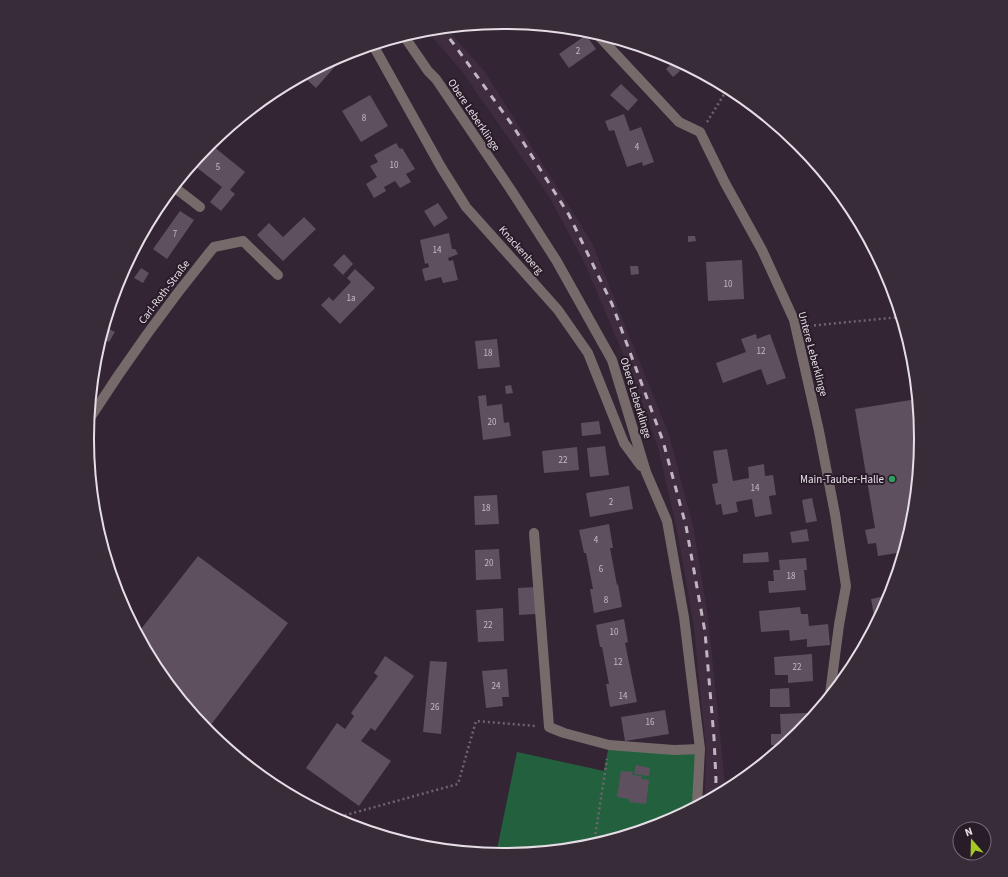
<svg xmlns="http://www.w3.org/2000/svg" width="1008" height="877" font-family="'Source Sans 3',sans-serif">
	<rect width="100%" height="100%" fill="#332533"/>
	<path fill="#3f2d3f" d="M446,28L485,72L592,243L669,435L693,526L708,617L725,784L724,791L705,801L706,749L694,627L677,530L658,447L627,363L585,264L550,198L461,70L426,30Z"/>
	<path fill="#23613e" d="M609,745L700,749L697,805L663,823L585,847L504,855L496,854L517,752L604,771Z"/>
	<g fill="#5f505f">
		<path d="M586,35L596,49L569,68L559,54Z"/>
		<path d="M344,54L345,55L316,88L303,76Z"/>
		<path d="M672,63L680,71L673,77L666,69Z"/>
		<path d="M621,84L638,100L628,111L610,95Z"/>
		<path d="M370,95L388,126L361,142L342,111Z"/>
		<path d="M624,114L630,131L641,127L654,162L643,166L642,162L627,167L614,130L609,131L605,121Z"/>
		<path d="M396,143L400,149L402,148L415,169L406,174L411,182L400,188L395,181L384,187L386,191L374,198L366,184L377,177L370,166L378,162L374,155Z"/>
		<path d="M213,146L245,172L230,190L235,194L221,211L210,202L222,187L196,167Z"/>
		<path d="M438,203L448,218L434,227L424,211Z"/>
		<path d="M180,211L194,220L167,259L153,249Z"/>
		<path d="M304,217L316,229L283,261L257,235L269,223L283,237Z"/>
		<path d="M449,233L452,249H455L458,254L448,258L449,261L453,260L458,280L443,283L441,277L425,281L422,269L429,267L428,263L425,264L420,240Z"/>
		<path d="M688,236H695L696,241L688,242Z"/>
		<path d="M344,254L353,264L343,275L333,265Z"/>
		<path d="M742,260L744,299L708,301L706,262Z"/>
		<path d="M630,266H638L639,274L631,275Z"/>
		<path d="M141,268L149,273L143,283L134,278Z"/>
		<path d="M355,269L375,288L340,324L321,305L329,297L333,301L351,282L347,278Z"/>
		<path d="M107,328L115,332L109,342L102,337Z"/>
		<path d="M756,334L757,339L770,334L786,378L767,385L761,369L723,383L716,363L746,352L741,339Z"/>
		<path d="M497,339L500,367L478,369L475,341Z"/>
		<path d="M511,385L513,393L506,394L505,386Z"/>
		<path d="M486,395L487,406L502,404L504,423L509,422L511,436L483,440L478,396Z"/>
		<path d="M917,399L920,439L912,520L903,552L878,556L876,543L868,544L865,530L875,528L855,409Z"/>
		<path d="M599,421L601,434L582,436L581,423Z"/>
		<path d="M605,446L609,475L590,477L587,448Z"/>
		<path d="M577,447L579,470L544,473L542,451Z"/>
		<path d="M727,449L733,481L749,478L748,467L764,464L765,476L773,475L776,495L769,496L772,514L755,517L752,499L736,502L738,512L723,515L721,504L716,505L712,484L718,483L713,451Z"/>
		<path d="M629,486L633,509L590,517L586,493Z"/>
		<path d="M497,495L499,524L475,525L474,496Z"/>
		<path d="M812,498L817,521L806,523L802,500Z"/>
		<path d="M609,524L613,548H610L617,585L618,584L622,607L594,613L590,589H593L586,553H584L579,530Z"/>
		<path d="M807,529L809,541L792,543L790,532Z"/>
		<path d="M499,549L501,579L476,580L475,550Z"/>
		<path d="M768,552L769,562L743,563V554Z"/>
		<path d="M198,556L288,623L207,730L158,670L138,633Z"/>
		<path d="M806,558L807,570H804L806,590L769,593L768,581H774L773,570H780L779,560Z"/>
		<path d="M536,587V614L519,615L518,588Z"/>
		<path d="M890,595L877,621H875L871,599Z"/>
		<path d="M800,607L801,614H808L809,626L828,624L830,645L807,647V639L790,641L789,630L761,632L759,611Z"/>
		<path d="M503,608L504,641L478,642L476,610Z"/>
		<path d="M624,619L628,642L625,643L637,702L610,707L606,684H609L602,647H600L596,625Z"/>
		<path d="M865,634L869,635L864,645H863Z"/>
		<path d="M812,654L813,681L788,683V675H775L774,657Z"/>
		<path d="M385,656L414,676L375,731L371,728L361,741L391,761L359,806L306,768L337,723L345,729L354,716L351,713L378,676L374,673Z"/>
		<path d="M430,661L447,662L441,734L423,732Z"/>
		<path d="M507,669L509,697H502L503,706L486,708L482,671Z"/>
		<path d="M789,688L790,707H770V689Z"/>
		<path d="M665,710L669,734L625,741L621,717Z"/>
		<path d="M807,713V723L798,733L784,745H771V734H781L780,714Z"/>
		<path d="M636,765L650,768L649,776L634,774Z"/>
		<path d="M621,771L633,772L632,775L642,776L641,779L649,780L646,804L629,802V799L617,797Z"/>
	</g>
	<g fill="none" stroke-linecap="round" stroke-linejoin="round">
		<g stroke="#706470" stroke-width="2.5" stroke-dasharray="2 3" stroke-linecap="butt">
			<path d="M707,122L728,88"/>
			<path d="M809,326L900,317"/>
			<path d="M335,818L458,784L476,721L536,726"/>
			<path d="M594,844L607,759"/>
		</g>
		<g stroke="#766b6a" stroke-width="10">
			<path d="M597,34L679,122L700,132L725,183L762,250L794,320L819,431L835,514L846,586L839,625L830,694"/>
			<path d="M404,36L428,71L436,79L511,190L556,260L612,360L646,472L667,521L684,617L700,749L697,805"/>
			<path d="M373,45L441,167L466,207L558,310L588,353L624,443L641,466"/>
			<path d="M174,187L200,207"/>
			<path d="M90,418C128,359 169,302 214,247L243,241L278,275"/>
			<path d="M534,533L549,727L564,733L609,745L674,750L700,749"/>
		</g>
		<path stroke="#c0b6c0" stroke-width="3" stroke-dasharray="7 7" stroke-linecap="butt" d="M441,28L453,43L513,126L569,215L612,304L663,441L686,526L705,632L714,738L716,780L715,796"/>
	</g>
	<circle fill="#2e9e5b" stroke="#291c29" stroke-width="1.5" cx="892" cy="479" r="4"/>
	<g text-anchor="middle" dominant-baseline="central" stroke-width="4" stroke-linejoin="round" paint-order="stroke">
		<g font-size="9" fill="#c4bac4">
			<text x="578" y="51">2</text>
			<text x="364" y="118">8</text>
			<text x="637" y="147">4</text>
			<text x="394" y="165">10</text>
			<text x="218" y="167">5</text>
			<text x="175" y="234">7</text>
			<text x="437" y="250">14</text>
			<text x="728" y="284">10</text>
			<text x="351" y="298">1a</text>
			<text x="761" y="351">12</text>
			<text x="488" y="353">18</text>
			<text x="492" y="422">20</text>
			<text x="563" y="460">22</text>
			<text x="755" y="488">14</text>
			<text x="611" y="502">2</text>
			<text x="486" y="508">18</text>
			<text x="596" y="540">4</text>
			<text x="489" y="563">20</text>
			<text x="601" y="569">6</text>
			<text x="791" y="576">18</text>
			<text x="606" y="600">8</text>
			<text x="488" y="625">22</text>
			<text x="614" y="632">10</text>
			<text x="618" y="662">12</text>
			<text x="797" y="667">22</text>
			<text x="496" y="686">24</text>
			<text x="623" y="696">14</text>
			<text x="435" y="707">26</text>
			<text x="650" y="722">16</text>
		</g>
		<g font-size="11" fill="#e6dee6" stroke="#291c29">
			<text transform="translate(474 115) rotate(56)">Obere Leberklinge</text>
			<text transform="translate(521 250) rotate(48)">Knackenberg</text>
			<text transform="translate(164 292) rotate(-53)">Carl-Roth-Straße</text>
			<text transform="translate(813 354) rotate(75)">Untere Leberklinge</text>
			<text transform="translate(636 398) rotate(73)">Obere Leberklinge</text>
		</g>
		<g font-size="11" fill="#e6dee6" stroke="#291c29" text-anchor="end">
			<text x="884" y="479">Main-Tauber-Halle</text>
		</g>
	</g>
	<path d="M0 0H1008V877H0ZM503 29H505A409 409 0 0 1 914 438V439A409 409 0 0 1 505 848H503A409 409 0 0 1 94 439V438A409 409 0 0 1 503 29Z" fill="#382c38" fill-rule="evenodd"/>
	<path fill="none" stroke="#e6dee6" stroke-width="2" d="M503 29H505A409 409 0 0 1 914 438V439A409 409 0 0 1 505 848H503A409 409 0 0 1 94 439V438A409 409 0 0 1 503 29Z"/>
	<g transform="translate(972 841) rotate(340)"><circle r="19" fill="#291c29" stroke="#756a75"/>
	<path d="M0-3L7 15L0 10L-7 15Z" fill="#a5c823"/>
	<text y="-6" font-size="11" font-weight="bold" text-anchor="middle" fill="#e6dee6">N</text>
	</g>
</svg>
